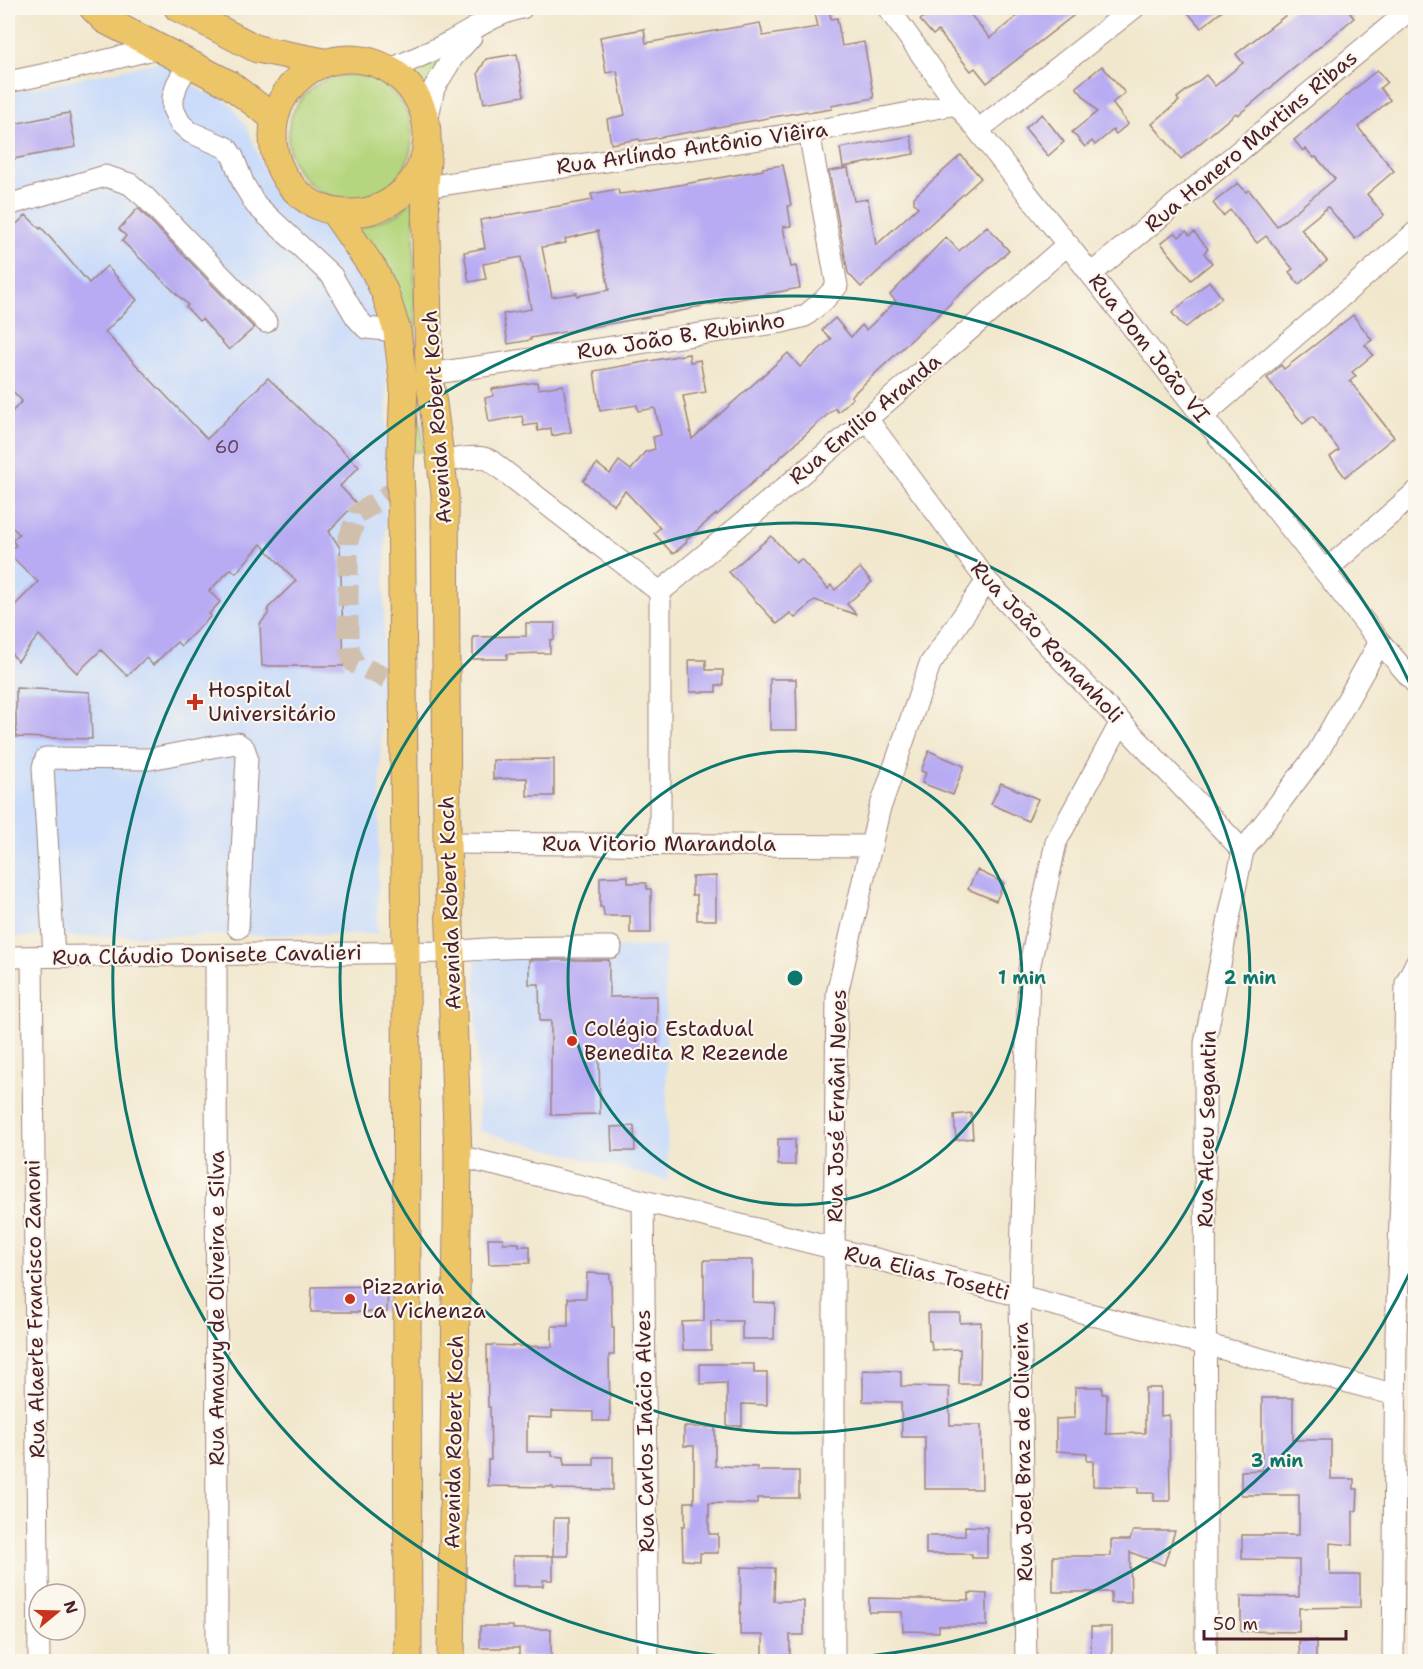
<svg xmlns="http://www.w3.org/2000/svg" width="1423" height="1669" font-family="'Shantell Sans',sans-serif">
	<rect width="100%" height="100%" fill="#fbf7ec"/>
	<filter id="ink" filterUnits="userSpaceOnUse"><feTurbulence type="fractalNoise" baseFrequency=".0167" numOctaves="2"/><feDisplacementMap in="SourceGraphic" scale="12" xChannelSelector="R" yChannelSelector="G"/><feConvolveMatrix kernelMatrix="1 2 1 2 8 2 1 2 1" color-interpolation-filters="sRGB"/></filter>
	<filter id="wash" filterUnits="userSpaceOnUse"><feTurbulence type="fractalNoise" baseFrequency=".008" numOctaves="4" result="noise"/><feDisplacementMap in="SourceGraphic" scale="24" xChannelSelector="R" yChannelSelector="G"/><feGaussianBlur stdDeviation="1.35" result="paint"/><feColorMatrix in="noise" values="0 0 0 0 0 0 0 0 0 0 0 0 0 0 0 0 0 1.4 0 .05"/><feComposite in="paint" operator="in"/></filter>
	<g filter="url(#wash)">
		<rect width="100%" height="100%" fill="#f1e7cd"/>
		<g fill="#cadcf9">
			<path d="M164,61L202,92L218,95L233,107L248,129L268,180L287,199L321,223L345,249L377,302L386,339L387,471L377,934L8,937V93Z"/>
			<path d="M665,946L668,1181L479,1131L475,952Z"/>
		</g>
		<g fill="#b5d67e" stroke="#807a54" stroke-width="1.5">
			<path d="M441,59L426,92L411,71Z"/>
			<circle cx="350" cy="137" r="62"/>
			<path d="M414,198L416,396L425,451L411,452L410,351L357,229L398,214Z"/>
		</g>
		<g id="blocks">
			<g fill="#b8abf3" fill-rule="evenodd">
				<path d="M814,8H829L831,19L837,18L842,46L864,42L874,98L831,106L832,109L808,113L807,111L640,141L639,139L611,144L607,119L625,115L617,71L606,73L600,37L644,29L646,43L760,23L763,36L818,27Z"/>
				<path d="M935,8H965L990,38L1016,17L1014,16L1025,8H1083L987,83L975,68L971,71L938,31L933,35L920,20Z"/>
				<path d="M1184,8H1226L1201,28Z"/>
				<path d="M1295,8H1346L1354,18L1238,115L1236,113L1181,159L1152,124L1179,101L1177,98L1206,75L1215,86L1243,63L1236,54Z"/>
				<path d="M517,54L524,96L484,103L478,73L486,59Z"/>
				<path d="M1102,66L1125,93L1112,103L1128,124L1116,134L1113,130L1095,145L1092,141L1085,147L1072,132L1097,112L1076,87Z"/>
				<path d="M1377,70L1387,82L1380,88L1390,100L1358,127L1394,171L1367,194L1384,215L1355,239L1328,207L1301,229L1327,261L1299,284L1289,272L1293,269L1266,236L1257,243L1230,210L1223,216L1213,203L1238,183L1246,192L1249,190L1277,226L1291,215L1335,179L1316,157L1314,158L1306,149L1303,151L1294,140Z"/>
				<path d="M69,113L76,147L8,160V125Z"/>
				<path d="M1042,114L1064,142L1048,156L1025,128Z"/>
				<path d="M911,136L914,154L843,167L840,148Z"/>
				<path d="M961,155L981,178L861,287L848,273L829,171L848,168L854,201L868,199L876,245L918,207L914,203V197Z"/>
				<path d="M783,165L791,205L788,206L791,226L783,227L791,267L796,266L800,288L691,308V309L670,313L530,338L531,340L508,344L503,314L531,309L521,257L483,264L486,279L469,282L464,252L485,248L480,220L593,200L591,194L618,189L619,194L645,191L763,170V168ZM598,231L609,290L577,296V293L552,297L542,247L566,243L565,239Z"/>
				<path d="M138,208L254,328L229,350L202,319L199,321L186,307L188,305L122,241L126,236L119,229Z"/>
				<path d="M26,215L40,229L41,227L89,283L107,266L137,300L105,332L207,439L268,378L359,467L340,486L356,503L329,531L340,548L344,666H262L260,624L268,614V608L296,581L261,544L236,573L231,569L209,591L220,602L209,614L211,616L181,646L177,642L153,665L146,658L127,676L101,650L77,673L39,635L18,661L8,650V612L38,582L8,553L16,545L12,541L19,534L8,523V416L22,401L8,386V232Z"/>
				<path d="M987,226L1009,251L951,302V303L851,396L853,398L838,412L835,408L818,423L717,515L716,514L686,540L687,542L673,554L654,533L660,528L625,491L614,505L583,481L597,464L610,474L619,461L631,470L645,452L655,449L653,437L661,435L655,408L638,411L637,405L600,411L594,371L689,354L690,362L700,360L706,392L683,396L692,439L788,353L800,367L831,339L822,330L835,318L851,337L862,325L866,330L896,301L890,295L946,237L959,251Z"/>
				<path d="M1186,231L1190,235L1194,232L1208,249L1204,253L1212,263L1191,280L1161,243L1175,232L1179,237Z"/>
				<path d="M1209,281L1222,298L1185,328L1172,313Z"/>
				<path d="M1353,315L1372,340L1365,345L1373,355L1352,372L1356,376L1350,381L1394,437L1345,477L1330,457L1339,450L1313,416L1303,424L1267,378L1281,365L1284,369Z"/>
				<path d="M537,382L538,389L563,385L571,432L552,436L551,428L538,431L537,424L524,426L522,416L489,422L485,398L493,396L492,389Z"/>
				<path d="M771,536L796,563L801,559L828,589L831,585L835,590L860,568L872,582L847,604L857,615L815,600L795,618L790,613L777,624L729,572Z"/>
				<path d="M526,623H555L554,640H550V653L507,654V659H473V637L526,636Z"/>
				<path d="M689,660H706V670H723V685H716V692H690Z"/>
				<path d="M770,679H796L797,730H770Z"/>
				<path d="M16,688L90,692L92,739L16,737Z"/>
				<path d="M929,751L964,766L953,795L922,783L926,773L921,771Z"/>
				<path d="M554,759V796H527V778L493,779V760Z"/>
				<path d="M1001,783L1038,799L1028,821L991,804Z"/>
				<path d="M977,870L1004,883L996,901L968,889Z"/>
				<path d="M628,876V883H646L647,889H651V933H630V916H604L603,907H600V877Z"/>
				<path d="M716,876V920H697V895H692V877Z"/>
				<path d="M529,960H609V997L657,996V1053L599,1054L600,1114L551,1115V1021H540L539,984H529Z"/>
				<path d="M971,1113L973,1138L956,1140L954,1115Z"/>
				<path d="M634,1126L635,1151H612L611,1127Z"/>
				<rect x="778" y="1139" width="17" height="26"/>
				<path d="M488,1238H503V1243H519V1246H530V1263L489,1264Z"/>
				<path d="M704,1260H753V1302L775,1303L774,1339H742V1321H711V1350H683L682,1322L704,1321Z"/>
				<path d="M587,1273L610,1274V1281H611L612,1327H614V1355H609L610,1421H593V1412L552,1411V1418L527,1417V1452H552V1456L564,1457V1465H594V1457H613V1490L553,1489V1487L488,1486V1460H491L490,1407H488L487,1345L552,1347V1326H568V1298H586Z"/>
				<path d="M388,1286L387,1312H311L312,1287Z"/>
				<path d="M928,1313H960V1323L981,1322L980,1384H959L960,1349L932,1350L931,1341H929Z"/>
				<path d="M700,1364H754V1373H767V1405L742,1404V1426H727V1383L700,1384Z"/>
				<path d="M863,1370L901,1371V1386L949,1387L950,1425H981L982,1489H925V1437H902L901,1402L863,1401Z"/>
				<path d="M1075,1387H1102V1394H1107L1106,1434L1145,1433V1388H1161V1416L1169,1415L1170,1501H1154V1493H1138V1487L1093,1486V1461H1087V1453L1056,1451V1419L1075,1418Z"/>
				<path d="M1262,1398H1293V1440H1331V1479H1354V1489H1358L1357,1511H1353V1545L1330,1543V1575H1360V1607L1299,1608V1632L1241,1631V1596L1299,1597V1560L1242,1559V1535H1299V1495H1241V1471L1262,1470Z"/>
				<path d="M684,1427H715V1466L757,1467V1471H799V1498H757V1503L754,1504L709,1503V1534H718V1553H700V1561L683,1560L682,1526H685V1502H694V1446H684Z"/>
				<path d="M554,1518H568V1556H553Z"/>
				<path d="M965,1526L987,1527V1558H972V1554H926V1536H965Z"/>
				<path d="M1133,1531H1175L1164,1565L1130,1552L1131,1603H1111V1592H1053V1556H1111V1540H1130Z"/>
				<path d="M513,1556H553V1580H543V1586H513Z"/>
				<path d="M741,1567L775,1568L774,1601H804V1635H790V1655H763V1635H740Z"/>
				<path d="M969,1593L987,1594V1626H939V1632L903,1631L902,1612H869V1598L969,1600Z"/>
				<path d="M480,1626H513V1629H551V1657H519V1648H480Z"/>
				<rect x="1091" y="1627" width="21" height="35"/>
				<path d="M1299,1641H1316V1662H1300Z"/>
			</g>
		</g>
	</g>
	<g filter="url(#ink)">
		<use href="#blocks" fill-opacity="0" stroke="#9e837c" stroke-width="1.5"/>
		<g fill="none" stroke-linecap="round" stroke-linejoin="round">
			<path stroke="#d0bfad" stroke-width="21" stroke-dasharray="21 10" stroke-linecap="butt" d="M401,487L358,513L348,540V642L350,652L354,663L403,686"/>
			<g stroke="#9e837c" stroke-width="23">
				<g id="minor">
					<path d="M888,8L957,104L1380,642L1416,684"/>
					<path d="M189,63L177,84L173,98V109L180,123L190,132L227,148L233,157L244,185L256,205L332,276L356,317L366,328L397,331"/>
					<path d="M391,69C411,60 431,52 450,42C473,30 496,13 522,8"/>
					<path d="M8,82L70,69L158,48"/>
					<path d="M427,122L434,88L453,57L471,37"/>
					<path d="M978,130L1134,8"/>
					<path d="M425,187L809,132L957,104"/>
					<path d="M8,205L105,176L130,184L146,198L266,322"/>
					<path d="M1091,274L1412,8"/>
					<path d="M429,374L782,322L805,316L823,301L837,286L809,132"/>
					<path d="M1203,416L1416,232"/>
					<path d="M867,419L987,581L1243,851"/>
					<path d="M442,461C456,460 478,453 491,461L660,592"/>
					<path d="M1325,571L1416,492"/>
					<path d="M660,592L867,419L1068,244"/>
					<path d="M447,843L871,846"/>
					<path d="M660,844V592"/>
					<path d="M216,955L217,1662"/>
					<path d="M54,956L43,767L46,758L150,759L212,747L237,743L244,748L247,757L238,928"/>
					<path d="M8,957L451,952C504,946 557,947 611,947"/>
					<path d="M32,957L39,1662"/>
					<path d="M458,1156C771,1231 1084,1311 1396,1395"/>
					<path d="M643,1201L648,1662"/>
					<path d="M834,1662V1249L837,994L879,811L930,664L987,581"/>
					<path d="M1026,1662L1020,1297L1029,969L1056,842L1121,722"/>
					<path d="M1206,1662L1205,1043L1228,923L1243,851L1318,752L1380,642"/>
					<path d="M1393,1662L1396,1335L1403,1135L1406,983L1416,963"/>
				</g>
			</g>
			<g stroke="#9e837c" stroke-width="29">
				<g id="major">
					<path d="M93,8L105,20L229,84L274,118"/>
					<path d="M178,8L257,49L324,62"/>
					<circle cx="350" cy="136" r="77"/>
					<path d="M428,145L425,187L429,374L445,494L447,843L458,1156L451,1662"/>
					<path d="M334,212L374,270L385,293L397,331L404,388L400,473L401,495L406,952L408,1662"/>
				</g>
			</g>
			<use href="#minor" stroke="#fff" stroke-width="21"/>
			<use href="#major" stroke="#edc569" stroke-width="27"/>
		</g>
	</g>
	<g fill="none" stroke="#0f766e" stroke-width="3">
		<circle cx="795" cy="978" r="227"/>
		<circle cx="795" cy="978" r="455"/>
		<path d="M1413 1266A682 682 0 1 1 1413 690"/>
	</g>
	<g fill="#c8321e" stroke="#fbf7ec" stroke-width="2">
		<path d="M192 693h6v6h6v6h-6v6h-6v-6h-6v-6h6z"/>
		<circle cx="572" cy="1041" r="6"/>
		<circle cx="350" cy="1299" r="6"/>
	</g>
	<g text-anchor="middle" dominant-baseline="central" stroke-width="4.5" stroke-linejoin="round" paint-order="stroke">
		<g font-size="18" fill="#66425d">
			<text x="227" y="447">60</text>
		</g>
		<g font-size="21" fill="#4a1f2b" stroke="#fbf7ec">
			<text transform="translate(1251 141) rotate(-40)">Rua Honero Martins Ribas</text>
			<text transform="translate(692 148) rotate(-8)">Rua Arlíndo Antônio Viêira</text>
			<text transform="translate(681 336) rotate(-9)">Rua João B. Rubinho</text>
			<text transform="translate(1149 348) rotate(52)">Rua Dom João VI</text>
			<text transform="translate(437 417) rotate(-94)">Avenida Robert Koch</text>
			<text transform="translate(865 419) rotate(-40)">Rua Emílio Aranda</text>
			<text transform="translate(1047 642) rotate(47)">Rua João Romanholi</text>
			<text x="659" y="844">Rua Vitorio Marandola</text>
			<text transform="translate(450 903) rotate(-92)">Avenida Robert Koch</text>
			<text transform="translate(207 955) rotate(-1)">Rua Cláudio Donisete Cavalieri</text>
			<text transform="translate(837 1106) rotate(-89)">Rua José Ernâni Neves</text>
			<text transform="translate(1207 1129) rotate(-89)">Rua Alceu Segantin</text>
			<text transform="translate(927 1273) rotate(14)">Rua Elias Tosetti</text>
			<text transform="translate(217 1308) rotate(-90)">Rua Amaury de Oliveira e Silva</text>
			<text transform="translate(35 1309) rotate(-91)">Rua Alaerte Francisco Zanoni</text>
			<text transform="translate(645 1431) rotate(-91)">Rua Carlos Inácio Alves</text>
			<text transform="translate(454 1442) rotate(-89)">Avenida Robert Koch</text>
			<text transform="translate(1023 1452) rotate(-91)">Rua Joel Braz de Oliveira</text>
		</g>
		<g font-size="21" fill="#4a1f2b" stroke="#fbf7ec" text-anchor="start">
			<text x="208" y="690">Hospital<tspan x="208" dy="24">Universitário</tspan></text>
			<text x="584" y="1029">Colégio Estadual<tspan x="584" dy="24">Benedita R Rezende</tspan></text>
			<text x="362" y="1287">Pizzaria<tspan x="362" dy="24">La Vichenza</tspan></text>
		</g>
	</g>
	<circle cx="795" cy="978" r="9" fill="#0f766e" stroke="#fbf7ec" stroke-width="3"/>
	<g font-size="18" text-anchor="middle" font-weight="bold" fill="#0f766e" stroke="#fbf7ec" stroke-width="4.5" stroke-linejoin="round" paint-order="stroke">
		<text x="1022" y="984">1 min</text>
		<text x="1250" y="984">2 min</text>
		<text x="1277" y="1467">3 min</text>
	</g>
	<rect width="1423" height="1669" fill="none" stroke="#fbf7ec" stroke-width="30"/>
	<g transform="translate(57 1612) rotate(71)"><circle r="28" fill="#fbf7ec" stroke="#b4a19f" stroke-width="1.5"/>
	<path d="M0-4.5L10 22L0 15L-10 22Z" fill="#c8321e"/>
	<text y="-9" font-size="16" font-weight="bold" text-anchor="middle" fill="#4a1f2b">N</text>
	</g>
	<path d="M1204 1630v9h142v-9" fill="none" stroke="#4a1f2b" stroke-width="3"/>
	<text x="1213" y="1630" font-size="18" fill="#4a1f2b" stroke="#fbf7ec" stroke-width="4.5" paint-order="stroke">50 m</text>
</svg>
